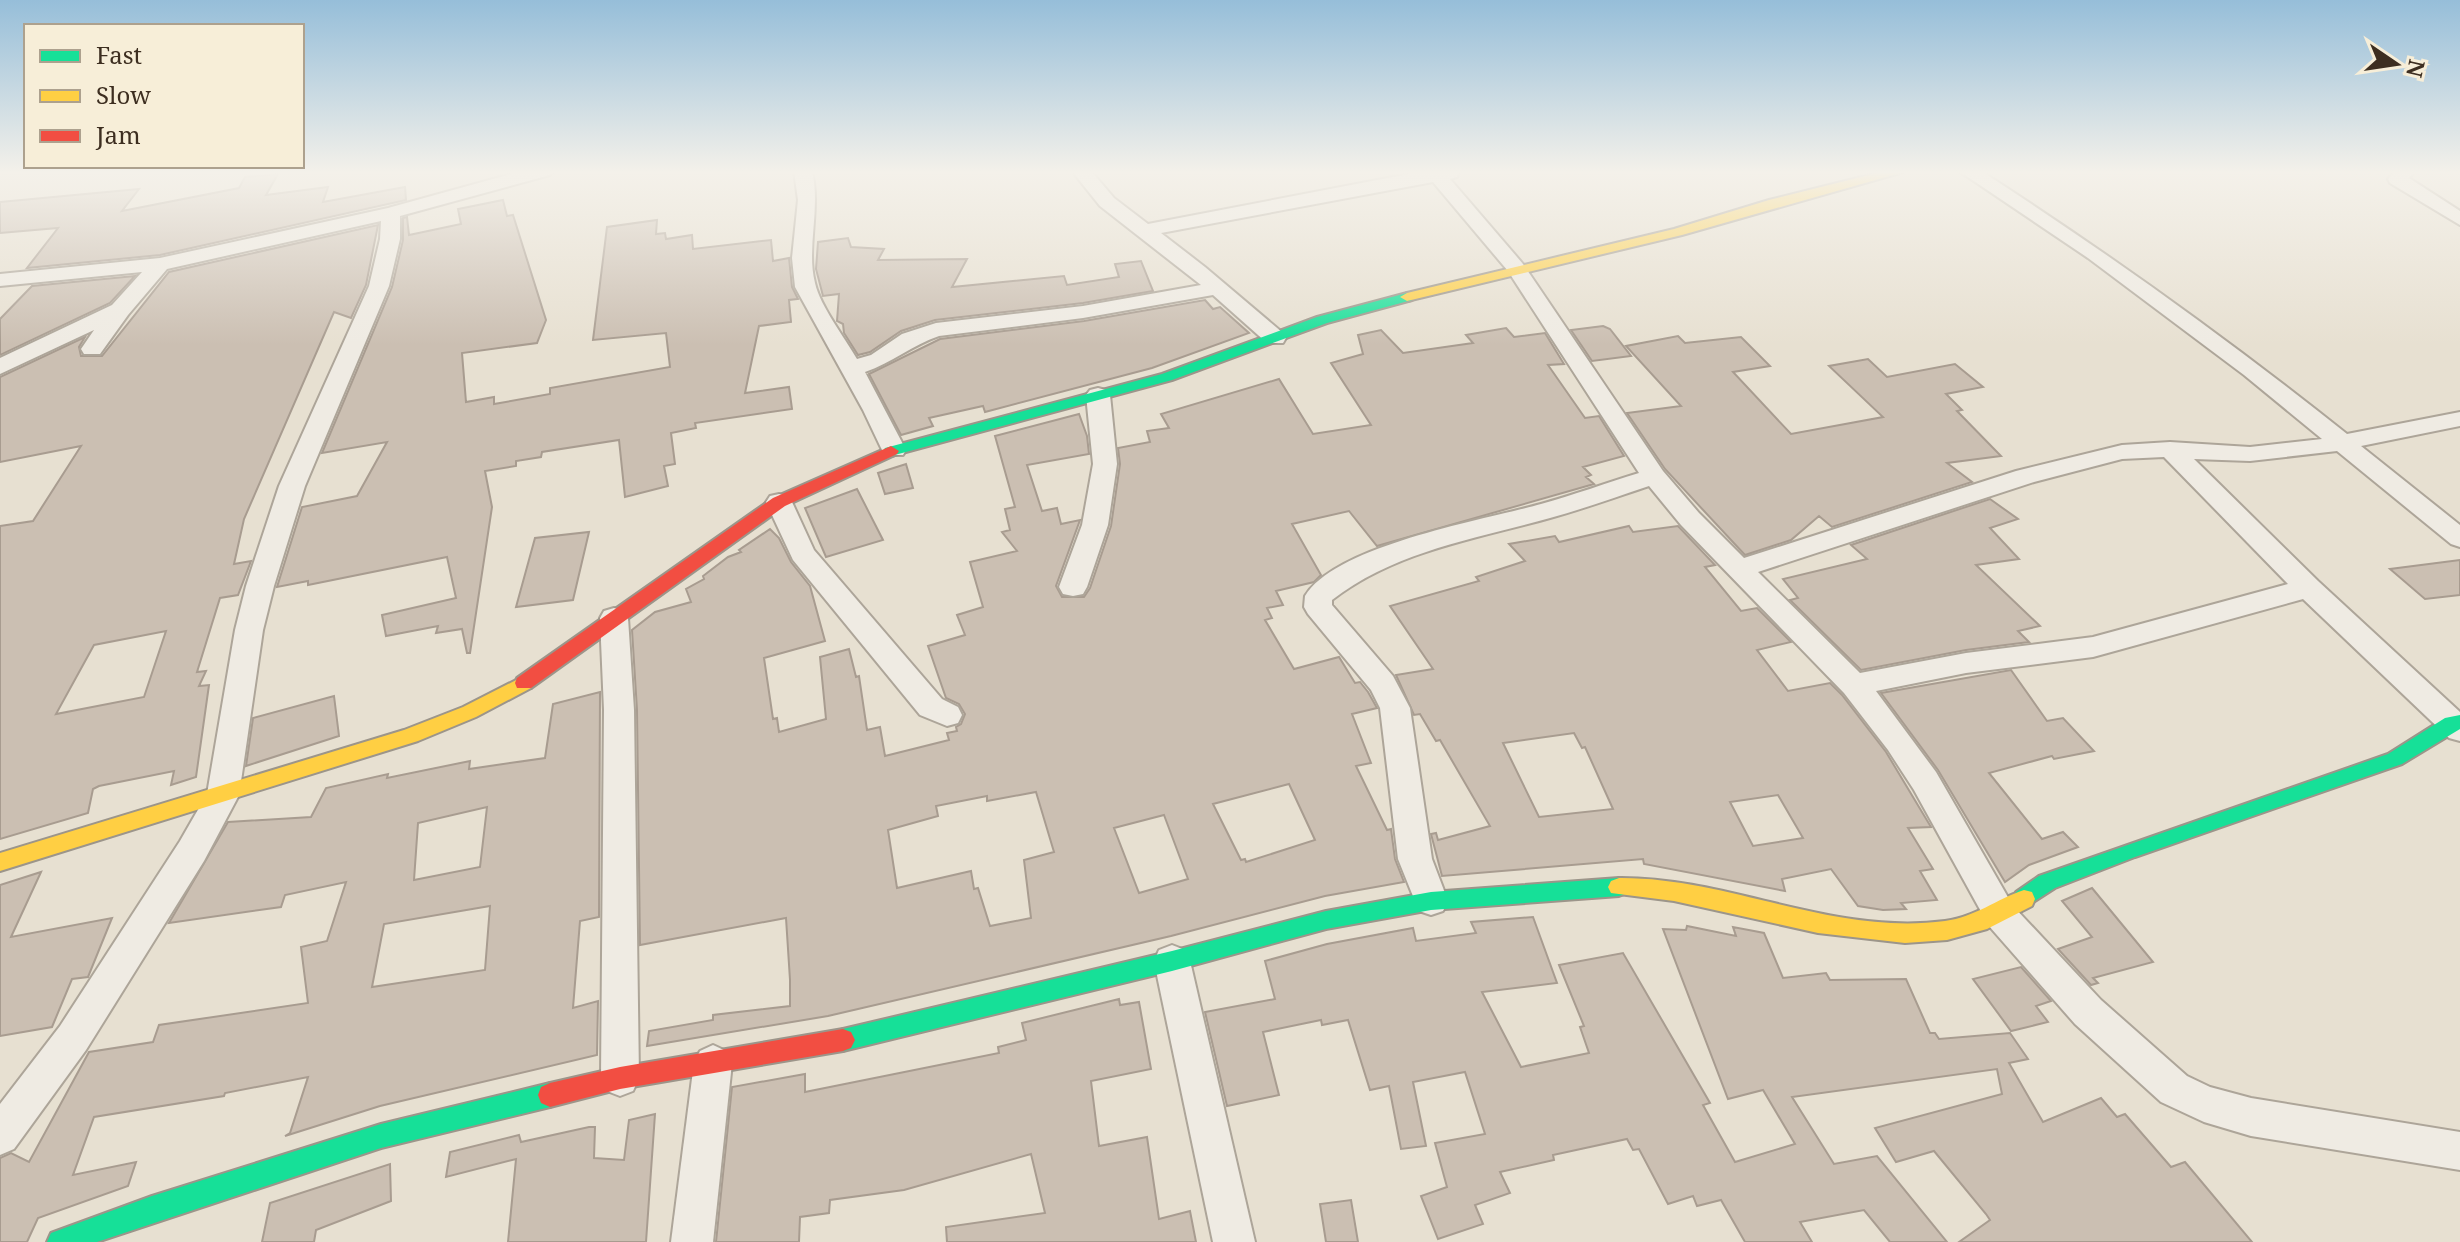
<svg xmlns="http://www.w3.org/2000/svg" width="2460" height="1242" font-family="'Noto Serif',serif">
	<rect width="100%" height="100%" fill="#e7e0d1"/>
	<g fill="#cbbfb2" stroke="#a89c90" stroke-width="2" fill-rule="evenodd">
		<path d="M278,174L266,195L328,187L323,202L405,187L406,200L160,255L27,268L58,228L0,233V202L139,189L122,211L239,188L245,177Z"/>
		<path d="M503,200L507,216L513,215L546,320L537,343L462,353L466,402L494,397V404L550,394V388L670,367L666,333L593,340L607,227L657,220L656,234L665,233L666,239L692,235L693,249L771,240L773,261L789,258L792,287L798,299L789,300L791,322L759,326L745,393L789,387L792,409L695,423L696,428L671,433L675,464L664,466L668,486L625,497L619,440L542,452L541,457L516,461V466L485,471L492,507L470,653H467L462,629L436,633L438,626L386,636L382,615L456,598L447,557L308,585V581L277,587L302,507L357,496L387,442L322,453L392,287L403,240V218L407,217L409,235L461,224L458,209Z"/>
		<path d="M378,225L366,285L351,318L334,312L244,519L234,564L251,561L238,595L220,598L197,672L206,671L199,686L209,685L196,777L171,785L174,771L99,786L93,789L88,813L0,839V526L33,521L81,446L0,462V377L85,337L79,347L81,356H102L169,272ZM166,631L144,697L56,714L94,645Z"/>
		<path d="M848,238L851,247L884,249L878,260L967,259L952,287L1064,276L1067,285L1119,277L1115,264L1141,261L1153,291L1083,303L935,320L901,331L870,352L858,355L844,333L843,324L837,321L839,294L823,296L816,269L818,242Z"/>
		<path d="M135,276L110,303L0,355V319L32,286Z"/>
		<path d="M1205,300L1213,309L1220,307L1249,333L1152,368L985,412L983,406L929,418L933,426L901,435L869,374L940,339L1084,321Z"/>
		<path d="M1603,326L1610,329L1631,356L1592,361L1571,330Z"/>
		<path d="M1506,328L1514,337L1545,333L1564,364L1548,365L1585,418L1599,416L1624,456L1583,467L1591,475L1586,477L1594,484L1377,546L1349,511L1292,524L1321,575L1314,582L1276,591L1283,605L1267,608L1272,618L1265,620L1294,669L1339,657L1355,683L1360,682L1368,692L1377,708L1352,714L1371,763L1356,766L1387,830L1391,829L1395,859L1404,882L1325,896L1171,936L828,1016L647,1046L649,1031L713,1020V1015L790,1006V980L786,918L640,945L637,710L632,630L655,612L691,602L686,589L704,579L703,576L728,557L741,552L739,550L770,529L779,538L791,562L810,586L825,641L764,658L773,719L777,718L779,732L826,719L820,657L849,649L856,677L859,676L867,730L880,727L885,756L949,740L947,733L957,731L956,727L961,724L965,714L959,704L946,698L928,646L965,635L957,615L983,607L970,562L1017,551L1002,532L1010,530L1005,509L1015,507L995,436L1079,414L1087,436L1089,454L1027,465L1042,511L1057,508L1061,524L1080,520L1056,586L1062,597H1084L1090,588L1111,526L1120,464L1118,448L1150,442L1147,431L1169,428L1161,414L1279,379L1313,434L1371,425L1331,363L1363,354L1358,335L1381,330L1403,353L1473,343L1466,335ZM1289,784L1315,840L1246,862L1245,859L1241,860L1213,804ZM1036,792L1054,852L1024,860L1031,918L990,926L978,888L974,889L971,871L897,888L888,830L938,816L936,806L987,796V801ZM1164,815L1188,879L1139,893L1114,828Z"/>
		<path d="M1678,336L1685,343L1741,337L1770,366L1733,372L1791,434L1883,417L1829,366L1868,359L1887,377L1955,364L1983,387L1946,394L1962,410L1957,411L2001,456L1947,463L1972,482L1832,527L1819,516L1791,540L1745,555L1665,469L1627,413L1681,406L1626,346Z"/>
		<path d="M906,464L913,488L885,494L878,473Z"/>
		<path d="M857,489L883,540L826,557L805,508Z"/>
		<path d="M1990,499L2018,519L1990,528L2019,559L1976,565L2040,626L2018,631L2029,642L1966,650L1861,670L1790,600L1798,598L1783,579L1867,559L1851,545Z"/>
		<path d="M1629,526L1633,532L1678,526L1715,565L1705,567L1741,611L1757,608L1791,642L1757,650L1788,691L1830,683L1842,695L1886,752L1931,827L1908,828L1933,869L1920,871L1937,900L1901,903L1906,909L1883,910L1858,906L1831,869L1782,879L1785,891L1644,864L1643,859L1442,876L1431,834L1436,833L1438,840L1490,826L1440,740L1436,741L1420,714L1414,715L1396,675L1433,669L1390,606L1479,581L1476,577L1525,561L1509,544L1555,536L1559,542ZM1574,733L1582,748L1585,747L1613,809L1539,817L1503,743ZM1778,795L1803,838L1753,846L1730,802Z"/>
		<path d="M589,532L573,600L516,607L535,538Z"/>
		<path d="M2460,560V595L2425,599L2390,569Z"/>
		<path d="M2011,670L2047,721L2063,718L2094,751L2054,759L2052,756L1989,773L2042,839L2063,832L2078,847L2029,865L2005,882L1938,770L1881,693Z"/>
		<path d="M600,692L599,917L580,921L573,1008L598,1001L597,1055L380,1106L285,1136L290,1133L308,1077L225,1093L224,1096L94,1117L73,1175L136,1162L128,1186L38,1218L27,1242H0V1158L11,1153L29,1162L89,1052L153,1042L159,1025L308,1003L301,947L327,941L346,882L285,895L281,907L169,923L228,822L311,817L326,788L388,774L387,778L470,761L469,769L545,758L553,704ZM487,807L480,867L414,880L418,823ZM490,906L485,970L372,987L384,924Z"/>
		<path d="M334,696L339,736L246,766L253,718Z"/>
		<path d="M41,872L11,937L112,918L88,977L72,979L52,1027L0,1036V885Z"/>
		<path d="M2092,888L2153,962L2093,978L2098,983L2091,985L2058,949L2092,937L2062,901Z"/>
		<path d="M1533,917L1557,983L1482,992L1521,1067L1589,1053L1580,1027L1584,1026L1559,965L1623,953L1710,1103L1703,1105L1735,1162L1795,1144L1763,1090L1728,1099L1663,929L1686,930L1687,926L1736,936L1733,927L1754,931L1764,933L1783,978L1826,973L1830,980L1906,979L1930,1033H1935L1939,1039L2010,1033L2028,1059L2009,1063L2043,1122L2101,1098L2117,1117L2125,1114L2171,1167L2185,1162L2252,1242H1959L1990,1220L1986,1214L1934,1151L1896,1162L1875,1128L2002,1094L1997,1069L1792,1097L1834,1164L1877,1156L1947,1242H1890L1864,1210L1800,1222L1812,1242H1745L1721,1200L1697,1206L1693,1196L1668,1204L1639,1149L1633,1150L1627,1139L1553,1155L1554,1160L1500,1172L1510,1193L1475,1205L1483,1224L1438,1239L1421,1196L1447,1187L1435,1143L1485,1134L1465,1072L1413,1082L1426,1146L1401,1149L1389,1086L1370,1090L1348,1020L1322,1025L1321,1020L1263,1032L1279,1095L1227,1106L1205,1012L1275,999L1265,961L1327,944L1413,928L1416,941L1476,933L1471,922Z"/>
		<path d="M2021,967L2051,1001L2036,1006L2048,1022L2011,1031L1973,979Z"/>
		<path d="M1119,999L1120,1005L1139,1002L1151,1069L1091,1081L1099,1146L1147,1137L1159,1219L1190,1211L1196,1242H947L946,1227L1045,1213L1031,1154L904,1190L830,1200L829,1213L800,1217L799,1242H716L732,1087L805,1074V1092L999,1053L998,1047L1026,1040L1022,1023Z"/>
		<path d="M655,1114L646,1242H508L516,1159L446,1177L450,1152L519,1135L521,1142L589,1127H595L594,1158L624,1160L629,1120Z"/>
		<path d="M390,1164L391,1201L316,1230L314,1242H262L270,1203Z"/>
		<path d="M1351,1200L1358,1242H1326L1320,1204Z"/>
	</g>
	<g fill="none" stroke-linecap="round" stroke-linejoin="round">
		<g stroke="#ada599" stroke-width="4">
			<g id="street">
				<path d="M522,171H553L550,175L400,216V239L389,286L305,486L274,586L263,630L239,795L204,861L86,1050L14,1149L0,1155V1104L60,1026L180,841L207,794L235,630L246,586L279,486L369,286L380,239L381,221L167,269L128,315L100,354H84L81,349L94,330L0,374V358L112,305L142,272L0,286V274L160,258L388,208Z"/>
				<path d="M794,171H812C821,209 806,247 815,283C820,306 845,338 857,359L871,355L902,334L936,323L1083,306L1201,285L1100,206L1072,171H1091L1114,198L1148,224L1424,171H1459L1457,177L1450,179L1523,264L1663,471L1699,513L1744,558L2016,471L2122,445L2170,442L2250,447L2322,439L2244,375L2088,258L1959,171H1981C2108,253 2229,340 2347,434L2460,412V426L2361,446L2460,525V547L2451,544L2337,451L2250,461L2194,459L2318,581L2460,712V741L2449,738L2303,599L2093,657L1966,673L1876,691L1936,772L2013,906L2101,1000L2187,1076L2210,1087L2251,1098L2460,1132V1170L2251,1136L2204,1122L2161,1102L2075,1024L1989,926L1914,790L1888,750L1844,693L1681,525L1649,486C1616,497 1583,509 1550,518C1475,539 1395,551 1332,600V605L1393,676L1410,708L1432,859L1448,901L1443,911L1431,915L1419,911L1398,859L1380,708L1371,690L1308,614L1304,607L1305,596C1336,545 1484,520 1541,504C1574,495 1606,483 1639,473L1508,271L1433,182L1161,233L1205,267L1283,333L1286,338L1283,343H1267L1213,295L1083,318L939,336C912,345 892,363 865,372L906,450L903,455H885L882,450L863,410L795,287L792,258L798,200ZM2164,457L2288,584L2093,637L1966,653L1860,673L1758,572L2034,482L2122,459Z"/>
				<path d="M2395,171H2415L2409,178L2460,211V225L2390,183L2388,179Z"/>
				<path d="M1098,388L1106,390L1110,395L1117,464L1108,525L1087,587L1083,594L1073,596L1063,594L1059,587L1082,525L1093,464L1086,395L1090,390Z"/>
				<path d="M779,494L788,496L792,502L814,550L942,699L958,707L962,715L958,723L947,726L920,715L793,560L766,502L770,496Z"/>
				<path d="M614,608L624,611L628,618L634,710L639,1078L633,1091L620,1096L607,1091L601,1078L604,710L600,618L604,611Z"/>
				<path d="M1172,945L1185,950L1190,961L1255,1242H1213L1154,961L1159,950Z"/>
				<path d="M713,1045L726,1051L732,1063L713,1242H671L694,1063L700,1051Z"/>
			</g>
		</g>
		<g stroke="#9c958a" stroke-width="4">
			<g id="fast">
				<path d="M1407,293L1412,294V300L1327,323L1172,380L891,456L883,451L885,448L1162,374L1317,317Z"/>
				<path d="M2460,715V729L2402,764L2135,857L2055,888L2024,908L2016,906L2013,899L2016,892L2039,876L2388,754L2445,718Z"/>
				<path d="M1619,878L1627,881L1630,887L1627,893L1619,896L1431,910L1326,929L1172,971L843,1051L835,1048L831,1040L835,1032L843,1029L1172,951L1326,911L1431,892Z"/>
				<path d="M550,1083L559,1087L562,1095L559,1103L550,1107L381,1148L97,1242H47L51,1233L152,1196L381,1124Z"/>
			</g>
		</g>
		<g stroke="#9c958a" stroke-width="4">
			<g id="slow">
				<path d="M1885,171H1907L1682,235L1407,301L1400,297L1407,293L1674,229L1769,200Z"/>
				<path d="M524,676L531,678L533,683L531,688L476,717L418,741L0,871V853L404,730L463,707Z"/>
				<path d="M1619,878C1729,877 1833,936 1945,921C1975,917 1997,899 2024,890L2032,892L2035,899L2032,906L1987,929L1947,940L1905,943L1818,933L1674,901L1611,893L1608,887L1611,881Z"/>
			</g>
		</g>
		<g stroke="#9c958a" stroke-width="4">
			<g id="jam">
				<path d="M891,446L899,451L897,454L785,506L531,688H517L515,683L517,678L773,498Z"/>
				<path d="M843,1029L851,1032L855,1040L851,1048L843,1051L620,1089L550,1107L541,1103L538,1095L541,1087L550,1083L620,1067Z"/>
			</g>
		</g>
		<use href="#street" fill="#efebe3" fill-rule="evenodd"/>
		<use href="#fast" fill="#16e098" fill-rule="evenodd"/>
		<use href="#slow" fill="#ffcf43" fill-rule="evenodd"/>
		<use href="#jam" fill="#f24e42" fill-rule="evenodd"/>
	</g>
	<linearGradient id="sky" x2="0" y2="1"><stop stop-color="#96bed9"/><stop offset="0.5" stop-color="#f4f1ea"/><stop offset="1" stop-color="#f4f1ea" stop-opacity="0"/></linearGradient>
	<rect width="2460" height="345" fill="url(#sky)"/>
	<rect x="24" y="24" width="280" height="144" fill="#f7eed8" stroke="#ada18e" stroke-width="2"/>
	<rect x="40" y="50" width="40" height="12" fill="#16e098" stroke="#ada18e" stroke-width="2"/>
	<text x="96" y="64" font-size="24" fill="#3d2e20">Fast</text>
	<rect x="40" y="90" width="40" height="12" fill="#ffcf43" stroke="#ada18e" stroke-width="2"/>
	<text x="96" y="104" font-size="24" fill="#3d2e20">Slow</text>
	<rect x="40" y="130" width="40" height="12" fill="#f24e42" stroke="#ada18e" stroke-width="2"/>
	<text x="96" y="144" font-size="24" fill="#3d2e20">Jam</text>
	<g transform="translate(2396 64) rotate(103)" stroke="#f7eed8" stroke-width="6" paint-order="stroke">
	<path d="M0-6L14 30L0 20L-14 30Z" fill="#3d2e20"/>
	<text y="-12" font-size="22" font-weight="bold" text-anchor="middle" fill="#3d2e20">N</text>
	</g>
</svg>
